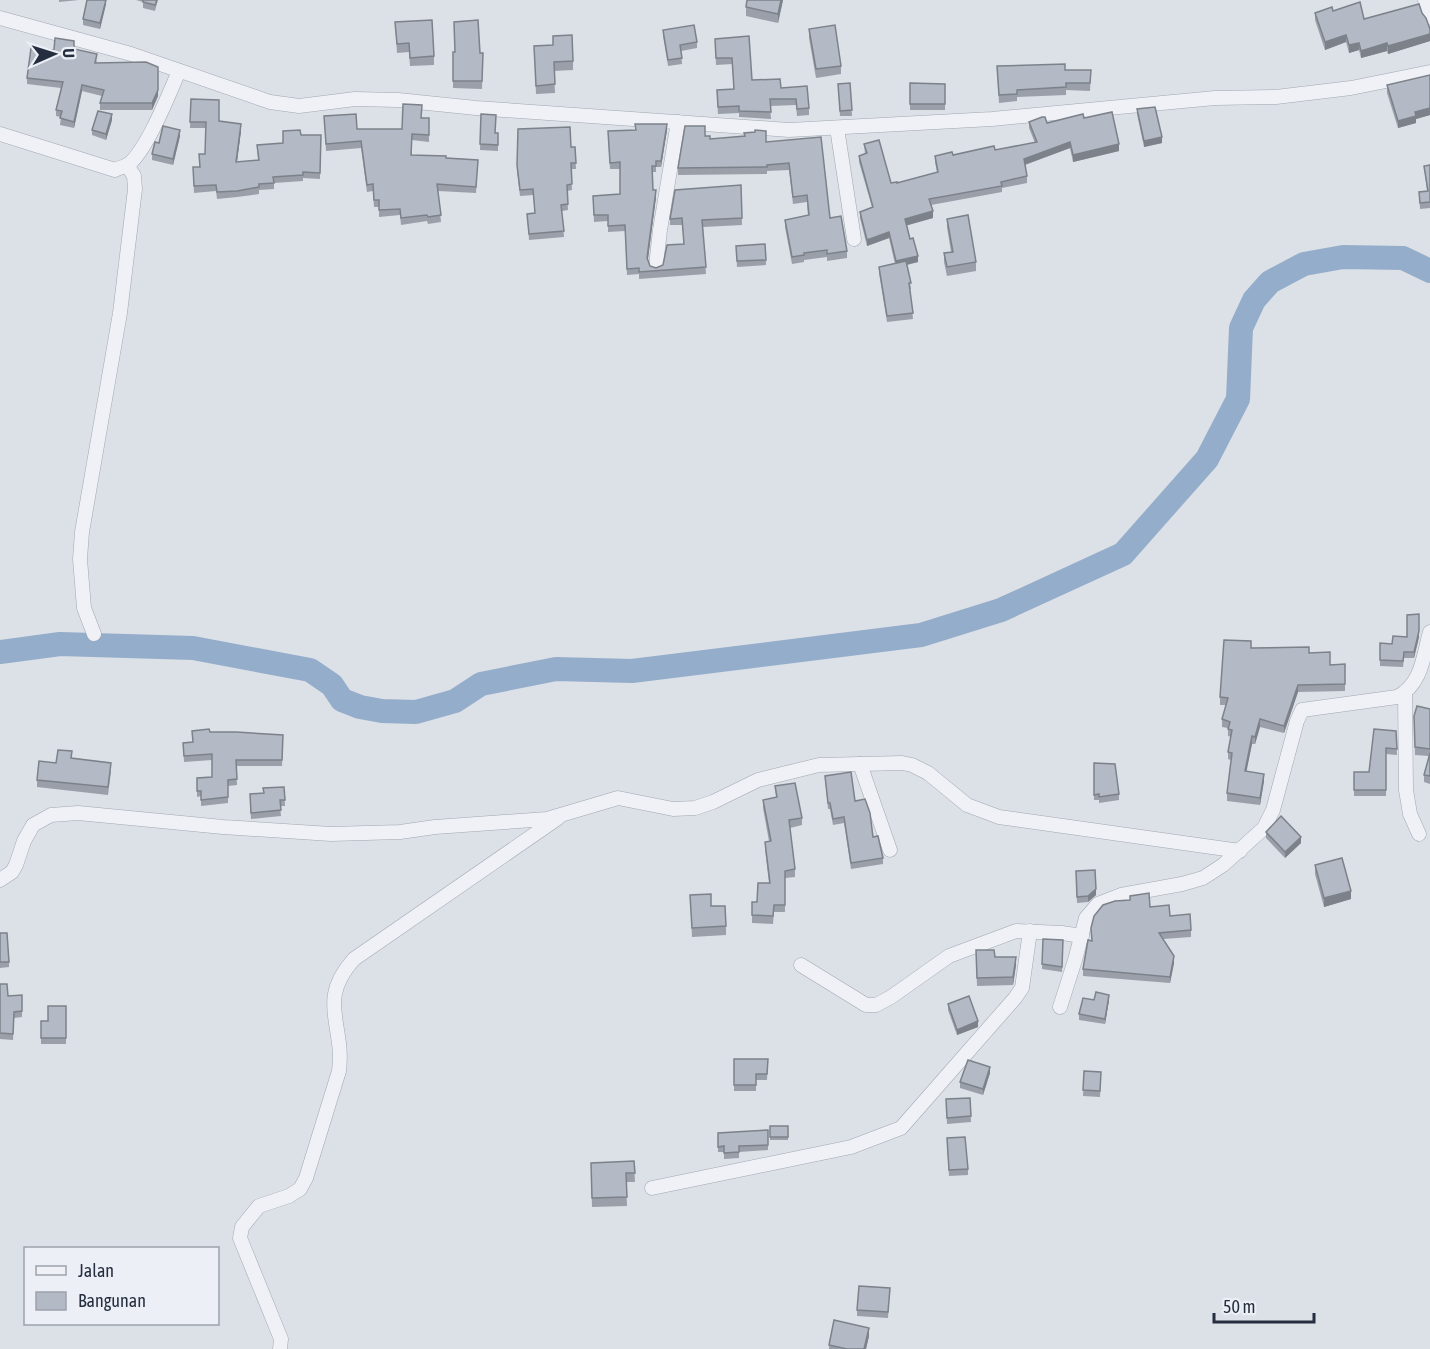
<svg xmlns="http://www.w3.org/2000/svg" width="1430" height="1349" font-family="'Asap Condensed',sans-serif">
	<rect width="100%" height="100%" fill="#dce0e7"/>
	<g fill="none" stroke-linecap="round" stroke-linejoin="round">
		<path stroke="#94adca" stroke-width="24" d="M0,652L60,644L193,648L310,670L332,685L342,700L360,707L382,711L416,712L455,701L481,684L556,669L632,671L921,635L1001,610L1123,554L1207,459L1238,399L1241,328L1254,300L1270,282L1304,264L1343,257L1403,258L1430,271"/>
		<g stroke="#a1a7b1" stroke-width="15">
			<g id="minor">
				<path d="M1425,0L1430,17"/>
				<path d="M0,18L131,54L270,102L299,106L355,99L398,100L476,108L789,130L992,119L1215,98L1276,97L1351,88L1430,72"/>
				<path d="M837,128L854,239"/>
				<path d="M0,134L115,170C118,168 124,167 128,165C147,150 169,94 179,71"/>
				<path d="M656,266L660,230L678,122"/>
				<path d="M94,634L84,608L80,559L82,532L120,313L135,189L134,176L127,165"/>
				<path d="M1405,693L1406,790L1410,814L1419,834"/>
				<path d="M860,764L890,850"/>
				<path d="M0,880L12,872L16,865L24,841L33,825L51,815L78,813L223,827L331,834L400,832L435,827L547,819L618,798L673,809L695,808L713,802L758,780L819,765L902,763L912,765L928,773L967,805L999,817L1240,851"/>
				<path d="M801,965L866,1005H876L891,997L949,956L1016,931L1062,933L1082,936"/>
				<path d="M1060,1007L1075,960L1086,918L1098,904L1121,895L1182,884L1203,878L1223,865L1264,828L1273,810L1297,721L1302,710L1397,697C1422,684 1423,657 1430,632"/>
				<path d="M652,1188L851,1147L901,1128L1015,998L1022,988L1030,931"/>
				<path d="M280,1349L281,1339L240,1238L242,1227L259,1206L289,1196L300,1189L306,1178L339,1071C345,1024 316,1001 354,959L558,818"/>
			</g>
		</g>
		<use href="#minor" stroke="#eff1f6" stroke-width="14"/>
	</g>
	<g fill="#9a9fa9">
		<path d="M59,0H79L59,2Z"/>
		<path d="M136,0H158L155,11L143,8V2Z"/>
		<path d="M783,0L778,23L746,16V7Z"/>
		<path d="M106,4L100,29L83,25V19Z"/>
		<path d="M1333,11L1364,19L1422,13L1430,29V41L1388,54L1387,51L1361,58L1359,50L1349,53L1346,42L1325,50L1315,20V13Z"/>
		<path d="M395,22L434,56V65L410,66L409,52L397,53Z"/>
		<path d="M809,29L841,66V74L816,78L809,38Z"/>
		<path d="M663,30L697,42V48L681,51L682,64L668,66L663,36Z"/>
		<path d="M715,39L752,80L781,88L809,108V115L797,116L796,105L770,106L771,119L739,117V113L718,114L717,97L734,89L732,64L716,65Z"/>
		<path d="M534,46L573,61V70L554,71L555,93L536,94Z"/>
		<path d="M74,49L97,61L96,63L158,67V96L152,110H100V103L102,96L82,91L74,128L60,125L61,117L56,116V110L61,88L27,84V78L54,50Z"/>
		<path d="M453,52L483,53L482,89L453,88Z"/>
		<path d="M997,66L1065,70H1091L1090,91L1066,90V95L1017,97V101L999,103Z"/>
		<path d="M1430,75V115L1416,119V123L1398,128L1387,93V85Z"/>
		<path d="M850,83L852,116H840L838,84Z"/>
		<path d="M910,83L945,84V110H910Z"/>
		<path d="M191,99L219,121L241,131L237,162L258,160L257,145L283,143L301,135H321L320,179L303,178V181L274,183V189L259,190V194L237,197L217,199L216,191L194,193L193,167H199L205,154L206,128H190Z"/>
		<path d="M1137,109L1162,143L1144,147L1137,114Z"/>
		<path d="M481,114L495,133H498V151L480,150Z"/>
		<path d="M324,116L357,129H402L421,118H429V142L412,140V155L478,160L476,193L438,191L441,222L428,224L427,221L401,225L400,215L379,217V207H374L373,191L367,192L361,148L326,151Z"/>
		<path d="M1084,118L1119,151L1073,162L1070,148L1025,165L1027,176V183L1002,188V192L931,205L933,218L906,225L910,239L918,262L907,265L911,289H910L913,319L887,322L879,273V267L895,264L889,238L867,246L860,218V212L872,207L859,162V156L865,154L864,144L891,183H897L937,172L935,162V156L953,155L995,150L1035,143L1029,128V122L1047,123Z"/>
		<path d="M112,120L106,140L92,135V130Z"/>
		<path d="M518,129L571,147H575L576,169H571L572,190L567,191L568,210L562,211L564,237L529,240L527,214L535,213L533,195L520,196L517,171Z"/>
		<path d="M667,130L661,167H656V172H652L653,190L656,197L648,260L650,266L656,268L663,265L684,244L682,225H670V219L741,185L742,225L703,227L706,274L639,279V274L627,275L625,231L608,232V221L594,222L593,196L620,194V169H610L608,137Z"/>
		<path d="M180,136L173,165L152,160V154L159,143Z"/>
		<path d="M705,136L710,139L766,142L821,137L830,218L847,251V258L827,261V257L804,260V262L792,264L785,227V220L808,216L807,202L793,204L789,170L767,171V174L678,175V168Z"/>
		<path d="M1430,165V208L1420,209L1419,192L1427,191L1424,166Z"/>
		<path d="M947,219L976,262V271L947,276L944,262V253L951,252L947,227Z"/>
		<path d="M736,246L766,260V265L737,267Z"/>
		<path d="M1407,637H1419L1414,658H1404L1403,667L1380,666V660L1392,644Z"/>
		<path d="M1251,648L1330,665L1345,664V691L1298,692L1284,733L1260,727L1255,744H1252L1246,771L1264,781L1260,805L1227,801V793L1231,760L1228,759V752L1231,737L1228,736V728L1222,727V719L1226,705H1220V697Z"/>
		<path d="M1430,709V784L1424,782V775L1429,756L1415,755L1414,716Z"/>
		<path d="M1396,731L1397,755L1386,754V796H1354V772H1369Z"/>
		<path d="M210,732L283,735L282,766H236L237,785L228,786V803L201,806V796L197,797V778L212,777V760L184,762L183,743L193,742Z"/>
		<path d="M72,758L111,771L108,795L37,787V780L56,763Z"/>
		<path d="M1094,763L1119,794V800L1099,803V800H1094Z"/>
		<path d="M825,776L855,801L883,858V864L851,869L844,823L833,825L830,809H828Z"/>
		<path d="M775,786L802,818V825L790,828L795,869V877L785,878V912H774L773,924L752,923V902H757L769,883L765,849V842L769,841L763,808V800L776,797Z"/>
		<path d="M284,787L285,806H280L281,816L251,819L250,800L263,793Z"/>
		<path d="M1266,832L1301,843L1285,858L1266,838Z"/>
		<path d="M1315,865L1351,899L1324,907L1315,874Z"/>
		<path d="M1076,871L1096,895L1088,902L1077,903Z"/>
		<path d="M690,895L711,906L726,926V935L692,937Z"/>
		<path d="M1150,907L1170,916L1191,930V937L1163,939L1174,963L1170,983L1083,976V969L1091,941Z"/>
		<path d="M0,933L9,962V967L0,968Z"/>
		<path d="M1043,939L1063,940L1062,972L1042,969Z"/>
		<path d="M976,950L1016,965L1013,985L977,986Z"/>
		<path d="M0,984L8,996L22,995V1017L14,1018L13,1040L0,1039Z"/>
		<path d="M1109,1000L1105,1024L1079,1020V1014Z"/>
		<path d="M948,1004L978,1027L957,1035L948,1010Z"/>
		<path d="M66,1006V1044H41V1021H48Z"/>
		<path d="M734,1059H768L767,1080H756V1091H734Z"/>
		<path d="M1084,1071L1101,1072L1100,1097L1083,1096Z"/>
		<path d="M990,1073L983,1095L960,1088V1082Z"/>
		<path d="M970,1098L971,1122L947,1124L946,1099Z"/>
		<rect x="770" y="1126" width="18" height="14"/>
		<path d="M768,1130V1150L739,1152V1158L724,1159V1152H718V1133Z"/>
		<path d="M947,1144L968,1169V1175L949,1176Z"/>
		<path d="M634,1161L635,1182H626L627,1206L592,1207L591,1163Z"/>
		<path d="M890,1288L888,1318L857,1316V1310Z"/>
		<path d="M869,1336L866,1349H829V1345Z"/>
	</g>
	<g fill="#7d828a">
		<path d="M106,0V4L100,29V23Z"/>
		<path d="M781,0H783L778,23V14Z"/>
		<path d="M1430,34V41L1388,54V46Z"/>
		<path d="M1346,35V42L1325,50V42Z"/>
		<path d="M1359,43V50L1349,53V45Z"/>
		<path d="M1387,43V51L1361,58V51Z"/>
		<path d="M82,85V91L74,128V122Z"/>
		<path d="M158,90V96L152,110V103Z"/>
		<path d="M1430,108V115L1416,119V123L1398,128V121L1415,112Z"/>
		<path d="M112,114V120L106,140V134Z"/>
		<path d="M241,124V131L236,169V162Z"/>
		<path d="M667,124V130L661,167V161Z"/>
		<path d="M180,130V136L173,165V159Z"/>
		<path d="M1162,137V143L1144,147V141Z"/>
		<path d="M1070,142V148L1024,165V159Z"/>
		<path d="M1119,144V151L1073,162V155Z"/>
		<path d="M656,190V197L647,265V258Z"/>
		<path d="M933,211V218L905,226V219Z"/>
		<path d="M889,232V238L867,246V240Z"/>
		<path d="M918,256V262L896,267V261Z"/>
		<path d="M1419,631V637L1414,658V652Z"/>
		<path d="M1298,685V692L1284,733V726Z"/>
		<path d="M1260,719V727L1255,744V737Z"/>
		<path d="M1252,736V744L1245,779V771Z"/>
		<path d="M1264,774V781L1260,805V798Z"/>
		<path d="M1301,837V843L1285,858V852Z"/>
		<path d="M1096,889V895L1088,902V896Z"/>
		<path d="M1351,891V899L1324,907V898Z"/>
		<path d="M1174,956V963L1170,983V977Z"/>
		<path d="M1016,957V965L1013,985V977Z"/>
		<path d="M1109,995V1000L1105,1024V1019Z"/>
		<path d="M978,1021V1027L957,1035V1030Z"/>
		<path d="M990,1067V1073L983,1095V1089Z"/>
		<path d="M869,1328V1336L866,1349H864Z"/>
	</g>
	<g fill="#b3b9c5" stroke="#7d828a" stroke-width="1.5">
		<path d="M87,0H106L100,23L83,19Z"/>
		<path d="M143,0H157L155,5L143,2Z"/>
		<path d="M747,0H781L778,14L746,7Z"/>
		<path d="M1360,2L1364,19L1419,4L1422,13L1426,18L1430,29V34L1388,46L1387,43L1361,51L1359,43L1349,45L1346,35L1325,42L1315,13L1332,7L1333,11Z"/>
		<path d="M432,20L434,56L410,58L409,43L397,44L395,22Z"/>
		<path d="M478,20L480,53H483L482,81H453V52H455L454,22Z"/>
		<path d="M694,25L697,42L680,45L682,58L668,60L663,30Z"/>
		<path d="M835,25L841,66L816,69L809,29Z"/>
		<path d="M572,35L573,61L554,62L555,84L536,86L534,46L553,45V36Z"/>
		<path d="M749,36L752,80L780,79L781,88L807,86L809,108L797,109L796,99H770L771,112L739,111V106L718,107L717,90L734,89L732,58H716L715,39Z"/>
		<path d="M55,38L74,41V49L97,54L95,63L146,62L158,67V90L152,103H100L104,90L82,85L74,122L60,118L62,111L56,110L63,82L27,78L31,48L54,50Z"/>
		<path d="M1065,64V70H1091L1090,83H1066V87L1017,90V94L999,95L997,66Z"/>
		<path d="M1430,75V108L1415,112L1416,116L1398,121L1387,85Z"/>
		<path d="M850,83L852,110L840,111L838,84Z"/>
		<path d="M910,83L945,84V104H910Z"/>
		<path d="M191,99L219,100V121L241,124L236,162L259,160L257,145L283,143V131L300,130L301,135H321L320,173L303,172V175L273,177L274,183L259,184V187L237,191L217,192L216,185L194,186L193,167H200L199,154H205L206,122H190Z"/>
		<path d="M403,104L422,105L421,118H429V135L412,134L411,155L446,156V158L478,160L476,187L437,184L441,215L428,217L427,215L401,218L400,209L379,210V200H374L373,184L367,185L361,141L326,144L324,116L356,114L357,129H402Z"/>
		<path d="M1155,107L1162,137L1144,141L1137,109Z"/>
		<path d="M98,111L112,114L106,134L92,130Z"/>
		<path d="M1112,112L1119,144L1073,155L1070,142L1024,159L1027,176L1001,182L1002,186L929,199L933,211L905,219L910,239L913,238L918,256L896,261L889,232L867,240L860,212L873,207L859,156L867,153L864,144L879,140L891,183L897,182V183L938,172L935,156L952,152L953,155L994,146L995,150L1037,142L1029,122L1042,117H1045L1047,123L1083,114L1084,118Z"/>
		<path d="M481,114L496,115L495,133H498V145L480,144Z"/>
		<path d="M635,124H667L661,161H656V166H652L653,190H656L647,258L650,266L656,268L663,265L667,245L684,244L682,218L670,219L675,190L741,185L742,218L702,220L706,267L639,272V268L627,269L625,225L608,226V215H594L593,196L620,194V162L610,163L608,131L636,130Z"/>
		<path d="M163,126L180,130L173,159L152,154L155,142L159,143Z"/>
		<path d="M685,126H705V136H710V139L745,136L744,133L755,132V130L766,131V142L821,137L830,218L841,216L847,251L827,254V250L804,253V255L792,257L785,220L809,215L807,195L793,197L789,163L767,165V167L678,168Z"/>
		<path d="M570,127L571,147H575L576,163H571L572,184L567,185L568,204L561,205L564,231L529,234L527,214L535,213L533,189L520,190L517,165L518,129Z"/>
		<path d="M1430,165V202L1420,203L1419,192L1428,191L1424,166Z"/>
		<path d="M968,215L976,262L947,267L944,253L953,252L947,219Z"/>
		<path d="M765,244L766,260L737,261L736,246Z"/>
		<path d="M906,261L911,283H909L913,313L887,316L879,267Z"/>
		<path d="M1419,614V631L1414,652H1404L1403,661L1380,660V643L1392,644L1393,636L1407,637V615Z"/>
		<path d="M1224,640L1251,641V648L1309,647V653L1330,652V665L1345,664V684L1298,685L1284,726L1260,719L1255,737L1252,736L1245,771L1264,774L1260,798L1227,793L1232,753L1228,752L1232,730L1228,729L1230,722L1222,719L1228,698L1220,697Z"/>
		<path d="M1417,706L1430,709V749L1415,747L1414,716Z"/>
		<path d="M209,729L210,732H236L283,735L282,760H236L237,779L228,780V797L201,800V791H197V778L212,777V754L184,756L183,743L193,742L192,731Z"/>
		<path d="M1374,729L1396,731L1397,749L1386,748V790H1354V772H1369Z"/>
		<path d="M58,750L72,751L71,758L111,763L108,787L37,780L39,761L56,763Z"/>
		<path d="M1430,753V776L1424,775Z"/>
		<path d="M1094,763L1115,764L1119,794L1099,797V794L1094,795Z"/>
		<path d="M851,772L855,801L865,799L870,813L873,837L878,836L883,858L851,863L844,817L833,819L830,803H828L825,776Z"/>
		<path d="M795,783L802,818L789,820L795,869L785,871V905H774L773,916L752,915V902H757L758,883H770L765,842L771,841L763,800L777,797L775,786Z"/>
		<path d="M284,787L285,800H280L281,810L251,813L250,794L264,793L263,788Z"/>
		<path d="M1281,816L1301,837L1285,852L1266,832Z"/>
		<path d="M1342,858L1351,891L1324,898L1315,865Z"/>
		<path d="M1095,870L1096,889L1088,896L1077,897L1076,871Z"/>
		<path d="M1149,893L1150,907L1169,905L1170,916L1190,914L1191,930L1159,933L1174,956L1170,977L1083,969L1088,940L1092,941L1091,928L1094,916L1103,905L1115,901L1130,900V896Z"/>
		<path d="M711,894V906H725L726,926L692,928L690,895Z"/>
		<path d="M0,933H7L9,962H0Z"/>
		<path d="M1043,939L1063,940L1062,967L1042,964Z"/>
		<path d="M976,950H994L995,957H1016L1013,977L977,978Z"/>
		<path d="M0,984H7L8,996L22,995V1011L14,1012L13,1034L0,1033Z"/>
		<path d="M1096,992L1109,995L1105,1019L1079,1014L1083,998L1094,1000Z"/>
		<path d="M969,996L978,1021L957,1030L948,1004Z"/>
		<path d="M48,1006H66V1038H41V1021H48Z"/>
		<path d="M734,1059H768L767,1074H756V1085H734Z"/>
		<path d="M968,1060L990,1067L983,1089L960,1082Z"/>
		<path d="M1084,1071L1101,1072L1100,1091L1083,1090Z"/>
		<path d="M970,1098L971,1116L947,1118L946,1099Z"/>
		<rect x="770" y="1126" width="18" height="11"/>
		<path d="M768,1130V1145L739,1146V1152L724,1153V1146L718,1147V1133Z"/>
		<path d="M965,1137L968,1169L949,1170L947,1138Z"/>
		<path d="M634,1161L635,1173H626L627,1197L592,1198L591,1163Z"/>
		<path d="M859,1286L890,1288L888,1312L857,1310Z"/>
		<path d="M834,1320L869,1328L864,1349H847L829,1345Z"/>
	</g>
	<rect x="24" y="1247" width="195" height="78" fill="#eceff5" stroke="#9ca2ac" stroke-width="1.5"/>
	<rect x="36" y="1266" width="30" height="9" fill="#eff1f6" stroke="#9ca2ac" stroke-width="1.5"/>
	<text x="78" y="1277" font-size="18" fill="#252e3f">Jalan</text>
	<rect x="36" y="1292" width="30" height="18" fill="#b3b9c5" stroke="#9ca2ac" stroke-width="1.5"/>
	<text x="78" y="1307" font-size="18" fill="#252e3f">Bangunan</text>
	<g transform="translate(54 54) rotate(87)" stroke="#eceff5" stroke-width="4.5" paint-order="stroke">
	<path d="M0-4.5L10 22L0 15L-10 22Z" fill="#252e3f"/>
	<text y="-9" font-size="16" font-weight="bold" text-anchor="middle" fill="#252e3f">U</text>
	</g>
	<path d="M1214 1313v9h100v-9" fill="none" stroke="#252e3f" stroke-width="3"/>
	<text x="1223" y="1313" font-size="18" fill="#252e3f" stroke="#eceff5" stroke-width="4.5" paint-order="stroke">50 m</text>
</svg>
